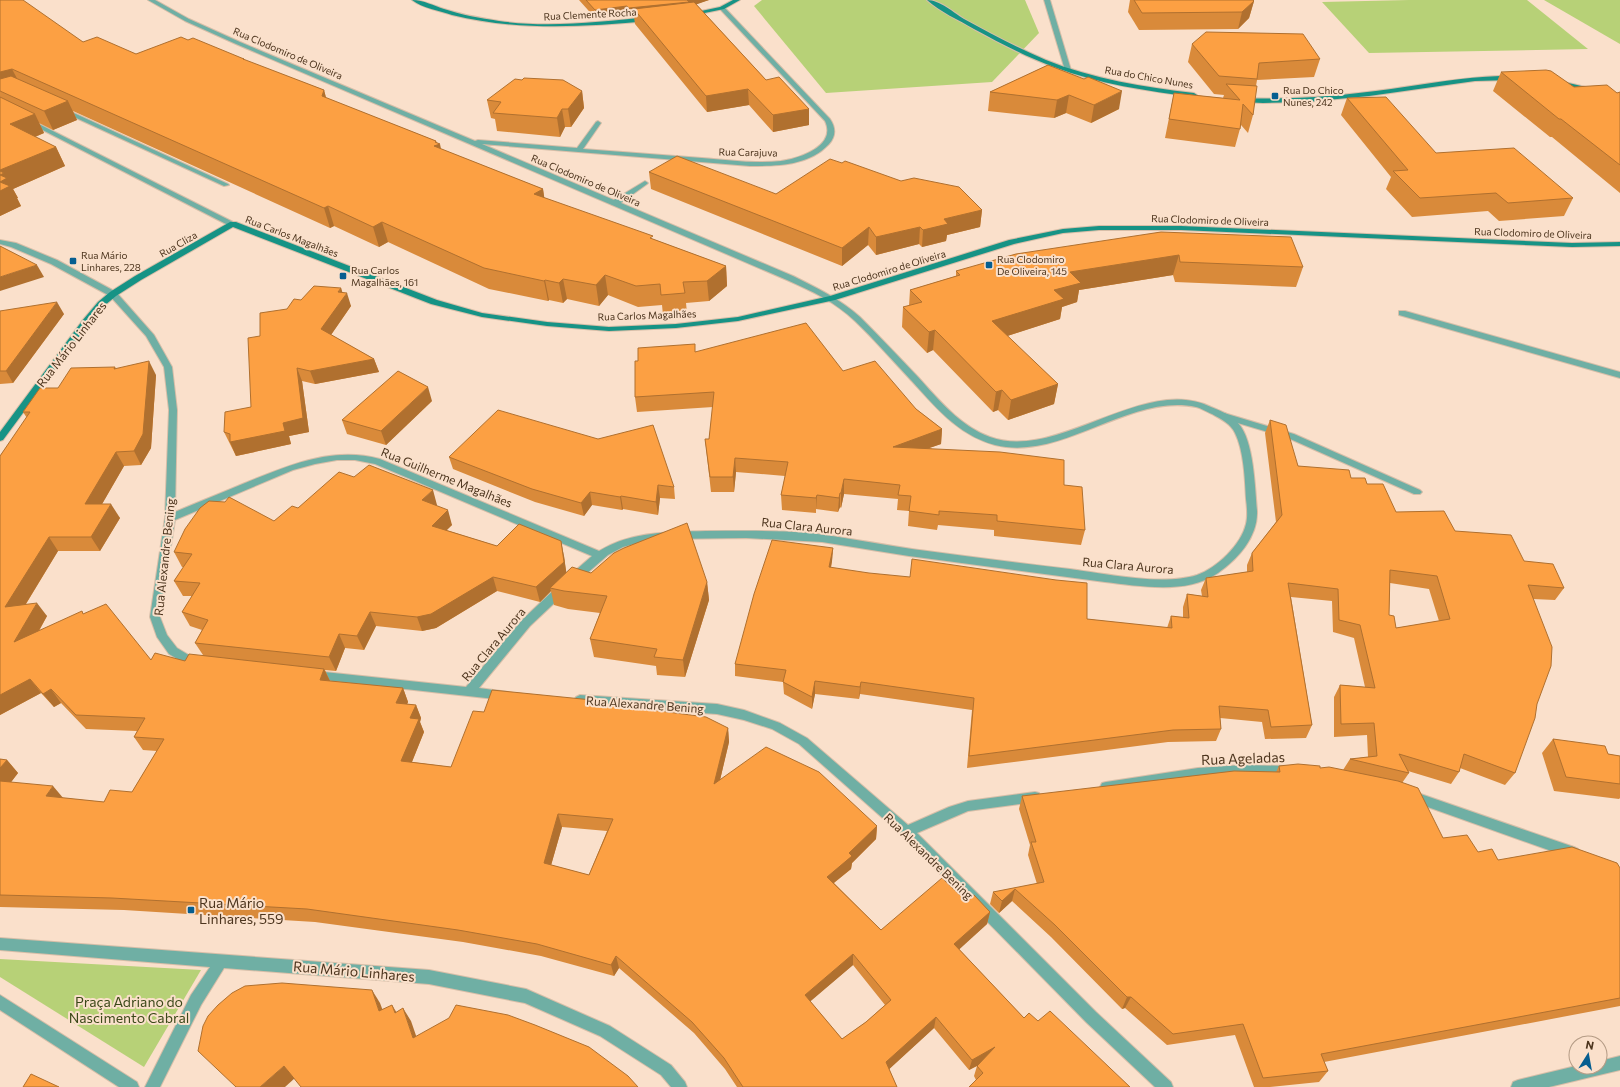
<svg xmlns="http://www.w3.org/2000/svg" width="1620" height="1087" font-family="Commissioner,sans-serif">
	<rect width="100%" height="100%" fill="#fae0cb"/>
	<g fill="#b7d177">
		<path d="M762,0H1025L1039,33L992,82L826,93L754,6Z"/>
		<path d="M1409,0H1527L1588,49L1369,53L1322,2Z"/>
		<path d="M1544,0H1620V44Z"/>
		<path d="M0,959L201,970L144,1067L0,977Z"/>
	</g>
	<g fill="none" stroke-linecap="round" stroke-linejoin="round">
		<g stroke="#d7bea8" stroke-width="2">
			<g id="lane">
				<path d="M645,181L648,183L647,184L618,205H612V201Z"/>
				<path d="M1224,413L1294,434L1420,490L1422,492L1420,494H1414L1288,438L1221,418L1220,416Z"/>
			</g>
		</g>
		<g stroke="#d7bea8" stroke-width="2">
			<g id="street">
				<path d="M148,0H155L189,19L240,42L475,141L478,140L577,148L596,122L598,121L601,123L583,149C623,152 663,155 702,158C728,160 755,164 781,161C800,158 837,146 825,121L719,8L724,7L830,119C836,128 836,136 829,144C809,166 777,166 750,166L482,144L793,276C817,288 840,299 860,317C880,337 899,357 918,377C939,400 960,426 990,437C1058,462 1144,374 1211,407C1221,411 1231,415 1238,423C1254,440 1255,489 1257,511C1258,537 1238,559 1218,573C1187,595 1140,586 1105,582L909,556L822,542L746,538L668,539L638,543L623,547L608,555L577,582H569L568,579L569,576L592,556L375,464L355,460H337L315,464L293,470L175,520L160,617L167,635L177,648L192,657L202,659L203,662L202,665L198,666L186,664L169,654L157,637L150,617L165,518L169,410L164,367L146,336L110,296L51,264L11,247L0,244V240L16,243L57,260L116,292L154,335L172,367L177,410L175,512C198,502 222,493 245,483C289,465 333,446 380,459L599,551C632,531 669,532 706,531C740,531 775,530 810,533C844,537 878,544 912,549C965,556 1017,563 1070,569C1106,574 1163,586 1197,575C1217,568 1241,545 1246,524C1248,516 1247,507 1246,499C1245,480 1244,451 1235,433C1231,424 1221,419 1212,414C1207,412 1201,408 1196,407C1129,393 1062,462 995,445C957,435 934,405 909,378C891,359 874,339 855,321C835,302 812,291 787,280L236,44L185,21Z"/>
				<path d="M1044,0H1050L1071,70L1070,71L1065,70Z"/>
				<path d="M63,108L228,184L229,185L224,186L61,111L60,110Z"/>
				<path d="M27,120H31L237,224L236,226H230L27,122Z"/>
				<path d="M1399,311H1405L1620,372V378L1399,315Z"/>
				<path d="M561,586L565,587L566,590L565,593L530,626L479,688L508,692L510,695L508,698L504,700L315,679L311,678L309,675L311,672L315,671L466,687L522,620L557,587Z"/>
				<path d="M580,695L717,704L744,710L780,723L807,738L908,825L949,807L968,801L1035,792L1039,793L1041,797L1039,801L1035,802L968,811L917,833L1096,1012L1171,1082L1173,1087H1155L1086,1022L903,836L799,744L772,729L744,720L717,714L580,705L576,703L574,700L576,697Z"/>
				<path d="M1243,765L1289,766L1293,767L1295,771L1293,775L1289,776L1266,775L1220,776L1106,792L1102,791L1100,787L1102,783L1106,782L1198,768Z"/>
				<path d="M1412,791L1574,847L1578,849L1580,853L1578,857L1574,859L1408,800L1406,796L1408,792Z"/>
				<path d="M0,938L429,970L526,989L610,1026L671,1065L685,1082L687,1087H671L661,1075L600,1036L525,1003L429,984L224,968L201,1005L160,1087H145L191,995L210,967L0,950Z"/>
				<path d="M0,995L137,1082L139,1087H119L0,1010Z"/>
				<path d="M1620,1056V1070L1549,1087H1511L1513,1082L1518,1080L1576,1066L1600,1067V1061Z"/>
			</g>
		</g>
		<g stroke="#d7bea8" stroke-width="2">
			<g id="secondary">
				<path d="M412,0C424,0 434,6 444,9C462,15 480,18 499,21C548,28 600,22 649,17L652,19L649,21C583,27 517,31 452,15C440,11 422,8 412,0Z"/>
				<path d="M733,0H740L724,9L690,16L687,14L720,7Z"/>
				<path d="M927,0C940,0 954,13 964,19C991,34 1018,48 1046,60C1093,79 1144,87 1194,93L1197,95L1194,97C1147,91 1099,84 1054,67C1026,57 1000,43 974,29C959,20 940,12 927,0Z"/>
				<path d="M1500,76H1512L1515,78L1512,80L1475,81L1369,96L1306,102L1263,103L1242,102L1239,100L1242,98C1292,100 1341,96 1391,89C1427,84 1463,77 1500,76Z"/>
				<path d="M1560,81L1620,95V99L1558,84V82Z"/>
				<path d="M230,222H236L437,300L482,313L547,322L609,327L676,324L738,317L830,296L1009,240L1063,229L1099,226H1181L1572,243L1620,242V246L1572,247L1181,230H1099L1063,233L1014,244L835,300L738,321L676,328L609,331L547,326L482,317L431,304L233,227L141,280L116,296L104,306L88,325L3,440L0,441V432L82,321L98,302L110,292L135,276Z"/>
			</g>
		</g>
		<use href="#lane" fill="#6fafa4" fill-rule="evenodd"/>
		<use href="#street" fill="#6fafa4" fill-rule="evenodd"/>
		<use href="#secondary" fill="#169385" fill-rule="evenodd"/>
	</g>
	<g fill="#d98a3a" fill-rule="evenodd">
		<path d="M0,0L83,42L136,54L188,40L244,59V60L324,90L326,98L436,141L441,149L543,189L544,198L653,239L726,266L727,286L709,301L686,303L687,313L663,315L662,305L638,307L608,295L599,306L567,299L563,303L549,300L548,301L489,289L388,242L379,247L334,226L330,228L73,111L77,120L53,130L39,123L44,133L35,137L56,147L65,166L13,189L18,198H17L21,206L0,216Z"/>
		<path d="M579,0H709L696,4L766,80L809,109V125L773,132L749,105L707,112L635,24L634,17L630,18L628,15L596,19Z"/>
		<path d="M1130,0H1253L1254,1L1249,18L1238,29L1139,30L1128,12Z"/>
		<path d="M1192,44L1320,59L1314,77L1257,80L1256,86L1253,115L1248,133L1241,125L1235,147L1165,138L1174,93L1223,98L1224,95L1214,94L1188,62Z"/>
		<path d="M1048,65L1119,109L1091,123L1066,113L1054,118L988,111L990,92Z"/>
		<path d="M1501,72L1574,87L1617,93L1620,92V193L1552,137H1550L1493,91Z"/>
		<path d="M582,91L584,108L571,127H565L560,137L497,131L495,119L491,118L487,100Z"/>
		<path d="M1347,98L1436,153L1573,198L1564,216L1499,221L1488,211L1412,217L1386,189L1391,177L1341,115Z"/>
		<path d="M842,163L982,210L980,227L947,235L946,241L922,247L919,244L876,255L868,245L842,266L651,189L649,172L776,194Z"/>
		<path d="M1161,232L1303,267L1296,287L1175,282L1173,275L1079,290L1077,302L1062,307L1060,319L1007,336L1058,384L1054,404L1008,420L998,410L993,412L933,350L927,353L902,327L903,307L909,306L910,290L956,276V271Z"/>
		<path d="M341,288L342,293L351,306L331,335L374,359L379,372L315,384L302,381L309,432L289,436L291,444L236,456L224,432L251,407L260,336L287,309Z"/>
		<path d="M0,311L64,314L13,383L0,384Z"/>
		<path d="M695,344V352L843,371L916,409L942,429L941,444L929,448L1064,485L1085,530L1081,545L994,536V530L938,525L937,530L908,526L909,511L897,510L898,499L844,494L841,508L840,507L838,512L816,509V513L782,510L781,495L785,476L736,472L734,492H711L705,439H709L713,407L637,412L635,397L638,361Z"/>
		<path d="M115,367L116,369L156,375L151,448L141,465L124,466L102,504L120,518L100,551H58L26,604L47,616L39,631L84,614L151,660L185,661L203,655L195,643L202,630L190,626L182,612L192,596H183L174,581L184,567H182L174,552L274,521L354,477L437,505L436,506L452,525L446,530L497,546L564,556L566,573H591L707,582L709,600L685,677L657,675L656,666L594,657L590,639L600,613L568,609L554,605L551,591L540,602L497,591L436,628L422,631L376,626L364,650L345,648L336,671L325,670L330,681L403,688L408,702L407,704L416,705L421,718L420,722L424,732L412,762L451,767L484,712L592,702L728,728L729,742L720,780L877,826L876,839L852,863L851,869L834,883L881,930L963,898L990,912L987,924L959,949L1024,1018L1038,1021L976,1080L974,1076L977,1066L969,1070L934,1028L889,1069L897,1087H737L725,1069L694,1033L619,968L614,976L541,956L463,942L315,922L124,910L0,907V759L7,760L18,773L11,782L63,798L104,802L132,792L157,751L143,750L134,737L137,731L86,729L61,703L54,707L41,693L0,715V456L27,418L23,412L58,388ZM562,827L607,831L589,875L551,865ZM853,965L885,1005L866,1022L842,1039L810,1001Z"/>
		<path d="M432,401L386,445L347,434L342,420Z"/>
		<path d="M1270,420L1298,466L1351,478L1367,484L1396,512L1455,531L1524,561L1564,588L1555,600L1533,599L1537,704L1515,773L1505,785L1460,768L1459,772L1451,784L1408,771L1409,773L1402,783L1443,838L1498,860L1620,868V1006L1324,1062L1328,1071L1319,1082L1270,1087H1254L1235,1035L1167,1045L1125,1008L1122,1009L1051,937L1012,901L999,913L990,904L993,892L1037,884L1028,855L1030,845L1019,809L1022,796L1276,772L1279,766L1320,768L1343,770L1350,759L1368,757L1367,735L1334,737V697L1340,685L1365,687L1354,638L1333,632L1332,601L1291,597L1312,725L1306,738L1265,739L1262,722L1220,718L1221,729L1216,741L1168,742L967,768L972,710L860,694L859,699L815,694L812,709L784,694L783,682L735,676V664L833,548L832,561L831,568L1087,619L1167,628L1171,616L1183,618V607L1187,594L1202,596L1201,590L1206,578L1247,572V565L1252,553L1276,522L1265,433ZM1390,583L1429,589L1439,621L1396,628L1389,615Z"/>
		<path d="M449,457L674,487L675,499L660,498L658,515L623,509L622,510L592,505L584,516L535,502L453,469Z"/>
		<path d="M1553,739L1608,754L1620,756V798L1619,799L1554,791L1542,753Z"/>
	</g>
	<g fill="#b0702f">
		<path d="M686,0H709L689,7L634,9V17L630,18L629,8Z"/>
		<path d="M1254,1L1249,18L1238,29L1242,12Z"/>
		<path d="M627,6L628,15L596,19L595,10Z"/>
		<path d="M12,69L22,88L0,91V72Z"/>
		<path d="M748,89L749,105L707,112L706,96Z"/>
		<path d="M324,90L329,109L322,96Z"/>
		<path d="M582,91L584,108L571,127L568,109Z"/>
		<path d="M1122,91L1119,109L1091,123L1094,105Z"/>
		<path d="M1069,95L1066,113L1054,118L1057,100Z"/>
		<path d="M68,101L77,120L53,130L44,111Z"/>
		<path d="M562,109L565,127L560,137L557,118Z"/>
		<path d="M809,109V125L773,132V115Z"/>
		<path d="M35,114L44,133L20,143L10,124Z"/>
		<path d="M436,141L437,145L440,144L444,163L434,146L435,142Z"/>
		<path d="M56,147L65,166L13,189L18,198H17L21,206L0,216V170Z"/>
		<path d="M543,189L546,209L534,194Z"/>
		<path d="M328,206L334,226L330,228L324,208Z"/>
		<path d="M982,210L980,227L947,235L946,241L922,247L923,230L944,219Z"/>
		<path d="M382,222L388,242L379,247L373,227Z"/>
		<path d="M869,227L868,245L842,266V248Z"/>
		<path d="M920,227L919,244L876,255V237Z"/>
		<path d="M1179,255L1173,275L1079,290L1077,302L1062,307L1060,319L989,342L992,321L1054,290L1070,272Z"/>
		<path d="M37,265L44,277L0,291V277Z"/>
		<path d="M726,266L727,286L709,301L707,281Z"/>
		<path d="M605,275L608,295L599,306L596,285Z"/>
		<path d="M563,279L567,299L563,303L559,283Z"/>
		<path d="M545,280L549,300L548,301L544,281Z"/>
		<path d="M341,288L344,297L347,293L351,306L326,342L321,329Z"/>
		<path d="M57,302L64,314L13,383L6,371Z"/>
		<path d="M935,330L933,350L927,353L929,332Z"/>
		<path d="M374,359L379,372L315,384L310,371Z"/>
		<path d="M149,361L156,375L151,448L141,465L134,451Z"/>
		<path d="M297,368L302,381L309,432L289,436L291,444L236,456L230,442L283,423Z"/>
		<path d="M1058,384L1054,404L1008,420L1011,400Z"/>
		<path d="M428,387L432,401L386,445L381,431Z"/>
		<path d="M1002,390L998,410L993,412L996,392Z"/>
		<path d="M942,429L941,444L892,461L893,447Z"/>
		<path d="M116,452L124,466L94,518L85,504Z"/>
		<path d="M735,458L736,472L734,492L733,477Z"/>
		<path d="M844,479V494L841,508V493Z"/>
		<path d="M658,485L660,498L658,515L656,502Z"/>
		<path d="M433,490L437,505L427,515L422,500Z"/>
		<path d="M590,492L592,505L584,516L581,503Z"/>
		<path d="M840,493V507L838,512L839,498Z"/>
		<path d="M817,495L816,509V513V498Z"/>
		<path d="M621,496L623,509L622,510L620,497Z"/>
		<path d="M111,504L120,518L100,551L91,537Z"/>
		<path d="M448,510L452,525L437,540L432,526Z"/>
		<path d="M49,537L58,551L16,620L5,607Z"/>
		<path d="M561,541L564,556L567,577L550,588L551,591L540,602L536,587Z"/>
		<path d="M833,548L832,561L828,580L829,567Z"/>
		<path d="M493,577L497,591L436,628L422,631L417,617Z"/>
		<path d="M707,582L709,600L685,677L683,660Z"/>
		<path d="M37,603L47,616L25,655L14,642Z"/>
		<path d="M370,612L376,626L364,650L357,636Z"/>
		<path d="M339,634L345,648L336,671L329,657Z"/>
		<path d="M324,669L331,683L320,680Z"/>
		<path d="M30,679L41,693L0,715V695Z"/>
		<path d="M815,681V694L812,709V697Z"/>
		<path d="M861,682L860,694L859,699L860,687Z"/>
		<path d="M403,688L408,702L402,716L396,703Z"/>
		<path d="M51,689L61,703L54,707L43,694Z"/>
		<path d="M416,705L421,718L420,722L424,732L407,774L401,761L410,718Z"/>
		<path d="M728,728L729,742L716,797L714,784Z"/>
		<path d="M7,760L18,773L2,794L0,791V768Z"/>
		<path d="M53,786L64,799L46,796Z"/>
		<path d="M558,814L562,827L548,876L544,863Z"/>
		<path d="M877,826L876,839L852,863L851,869L826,889L827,877L849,853Z"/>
		<path d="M1015,889L1012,901L999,913L1002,901Z"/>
		<path d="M990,912L987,924L952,956L954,944Z"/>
		<path d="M853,954V965L805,1006V995Z"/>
		<path d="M616,956L619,968L614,976L611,965Z"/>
		<path d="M372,990L380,1003L388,1024L379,1011Z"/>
		<path d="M1127,997H1131L1125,1008L1122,1009Z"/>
		<path d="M392,1005L400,1018L395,1013Z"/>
		<path d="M403,1008L411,1021L421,1050L413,1038Z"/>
		<path d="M936,1017L934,1028L885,1073L886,1062Z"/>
		<path d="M995,1047L992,1058L969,1070L972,1060Z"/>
		<path d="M284,1066L295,1078L285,1087H260Z"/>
	</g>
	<g fill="#fca043" stroke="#b0702f" fill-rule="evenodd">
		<path d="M0,0H23L83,42L97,37L136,54L181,37L188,40L193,38L244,59H243L324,90L322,96L436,141L435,142L440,144L434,146L543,189L534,194L653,236L650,238L726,266L707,281L683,282L685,293L661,295L660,284L636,286L605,275L596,285L563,279L559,283L545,280L544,281L484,268L382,222L373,227L328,206L324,208L12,69L0,72Z"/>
		<path d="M586,0H687L689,2L629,8L627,6L595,10Z"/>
		<path d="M1134,0H1253L1254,1L1242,12L1142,13Z"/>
		<path d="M694,2L766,80L779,77L809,109L773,115L748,89L706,96L634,9Z"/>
		<path d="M1206,32L1303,34L1320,59L1259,63L1257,79L1219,76L1192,44Z"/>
		<path d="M1048,65L1084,79L1088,77L1122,91L1094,105L1069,95L1057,100L990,92Z"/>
		<path d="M1546,70L1551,71L1574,87L1607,85L1617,93L1620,92V165L1561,119H1559L1501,72Z"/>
		<path d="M11,76L68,101L44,111L0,91V79Z"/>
		<path d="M524,78L563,80L582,91L568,109H562L557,118L493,113L501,102L487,100L515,79L522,80Z"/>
		<path d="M1226,84L1257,86L1253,115L1243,104L1240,129L1169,119L1174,93L1240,100Z"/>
		<path d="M0,97L35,114L10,124L56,147L0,170Z"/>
		<path d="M1386,97L1436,153L1514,148L1573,198L1508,203L1496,193L1420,198L1393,171L1408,170L1347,98Z"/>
		<path d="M677,156L776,194L830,159L842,163L845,161L901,181L914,178L959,187L982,210L944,219L948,224L923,230L920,227L876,237L869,227L842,248L649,172Z"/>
		<path d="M0,171L4,173L0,175L7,178L0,182Z"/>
		<path d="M0,182L10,186L0,191Z"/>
		<path d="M1161,232L1291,237L1303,267L1180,262L1179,255L1070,272L1081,283L1054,290L1064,299L992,321L1058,384L1011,400L1002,390L996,392L935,330L929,332L903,307L922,302L910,290L960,275L956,271L1016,254Z"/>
		<path d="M0,246L37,265L0,277Z"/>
		<path d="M314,286L341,288L338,292L347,293L321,329L374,359L310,371L297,368L303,418L283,423L285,431L230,442V434L224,432L225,412L251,407L248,338L260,336V313L287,309L294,299L301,300Z"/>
		<path d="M57,302L6,371H0V311Z"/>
		<path d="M806,323L843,371L875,361L916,409L942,429L893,447L1000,452L1064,460V485L1082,487L1085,530L997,521V515L939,511V515L909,511L911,496L898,495L900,485L844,479L841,493H840L839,498L817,495L816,498L781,495L788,462L735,458L733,477H710L705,439H709L714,392L635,397V361H638V348L695,344V352Z"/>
		<path d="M149,361L143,434L134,451L116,452L85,504H111L91,537H49L5,607L37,603L14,642L82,611L83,614L106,604L151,660L155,653L185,661L189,654L324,669L320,680L403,688L396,703L416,705L410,718L419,719L401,761L451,767L473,711L484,712L492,690L592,700L591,702L706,717L728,728L714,784L766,747L819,772L877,826L849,853L852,856L827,877L881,930L942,878L963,898L974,895L990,912L954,944L1024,1018L1029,1013L1038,1021L1050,1011L1130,1087H969L983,1073L977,1066L995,1047L972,1060L936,1017L886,1062L897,1087H743L724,1058L692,1022L616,956L611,965L537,944L458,930L307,909L112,898L0,895V781L53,786L46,796L104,802L110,790L132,792L164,739L134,737L145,718L76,715L51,689L43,694L30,679L0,695V456L30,412H23L40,388H58L71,368L115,367L114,369ZM558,814L613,819L589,875L544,863ZM853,954L891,1000L866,1022L842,1039L805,995Z"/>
		<path d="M398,371L428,387L381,431L342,420Z"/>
		<path d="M498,410L598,439L653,425L674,487L658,485L656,502L621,496L620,497L590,492L581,503L532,489L449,457Z"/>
		<path d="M1270,420L1286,425L1298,466L1349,470L1351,478H1365L1367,484H1383L1396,512L1444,511L1455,531L1511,535L1524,561L1553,564L1564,588L1528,585L1552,647L1551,666L1537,704L1535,718L1515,773L1464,754L1459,772L1399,754L1409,773L1350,759L1377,756L1374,723L1341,724L1340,685L1375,688L1360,625L1339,620L1338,589L1288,583L1312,725L1271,727L1268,710L1219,706L1221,729L1173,730L969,756L974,698L861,682L860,687L815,681L812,697L783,682L786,670L735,664L754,594L772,540L833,548L829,567L869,573L910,577L912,559L1056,580L1087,583V619L1172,628L1171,616L1189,618L1187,594L1208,597L1206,578L1253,571L1252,553L1282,515ZM1390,570L1437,576L1450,619L1396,628L1394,616L1389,615Z"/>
		<path d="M369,465L433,490L422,500L448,510L432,526L497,546L519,524L561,541L564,562L536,587L493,577L431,614L417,617L370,612L357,636L339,634L329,657L195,643L208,620L182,612L200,583L174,581L192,554L174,552L185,529L200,508L209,501L225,502L229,497L274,521L292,506L298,508L339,472L354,477Z"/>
		<path d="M687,523L707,582L683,660L654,657L657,649L590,639L607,596L564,591L550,588L572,567L591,573L614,553L624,548Z"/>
		<path d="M1553,739L1605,746L1608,754L1620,756V784L1566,777Z"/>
		<path d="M0,759L7,760L0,768Z"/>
		<path d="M1298,764L1320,766V768L1329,767L1398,781L1418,788L1443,838L1467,835L1478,852L1492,849L1498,860L1572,847L1617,863L1620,868V998L1321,1054L1328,1071L1263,1078L1243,1024L1173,1034L1131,997H1127L1055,925L1015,889L1002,901L993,892L1044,882L1031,842H1036L1022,796L1234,771L1280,772L1279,766Z"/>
		<path d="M282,983L372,990L379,1011L392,1005L395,1013L403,1008L413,1038L449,1018L456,1005L508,1015L535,1025L589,1047L628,1076L638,1087H301L284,1066L260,1087H236L198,1051L203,1026L208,1016L218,1005L232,993L245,986Z"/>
		<path d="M31,1074L59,1087H23Z"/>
	</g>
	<g fill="#065e90" stroke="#fae0cb" stroke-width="1.5">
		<rect x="1271" y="92" width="8" height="8" rx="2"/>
		<rect x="69" y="257" width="8" height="8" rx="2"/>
		<rect x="985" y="261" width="8" height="8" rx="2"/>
		<rect x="339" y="272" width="8" height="8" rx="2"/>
		<rect x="187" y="906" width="8" height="8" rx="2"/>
	</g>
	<g text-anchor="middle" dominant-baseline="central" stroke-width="4" stroke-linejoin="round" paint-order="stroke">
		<g font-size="10" fill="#4d351e" stroke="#fae0cb">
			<text transform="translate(590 14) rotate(-3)">Rua Clemente Rocha</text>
			<text transform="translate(288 53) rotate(23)">Rua Clodomiro de Oliveira</text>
			<text transform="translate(1149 77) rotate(10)">Rua do Chico Nunes</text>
			<text transform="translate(748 152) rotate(1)">Rua Carajuva</text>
			<text transform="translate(586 180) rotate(23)">Rua Clodomiro de Oliveira</text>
			<text transform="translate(1210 220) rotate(2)">Rua Clodomiro de Oliveira</text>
			<text transform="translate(1533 233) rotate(2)">Rua Clodomiro de Oliveira</text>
			<text transform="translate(292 236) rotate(21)">Rua Carlos Magalhães</text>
			<text transform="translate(178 244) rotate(-30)">Rua Cliza</text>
			<text transform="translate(889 270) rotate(-17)">Rua Clodomiro de Oliveira</text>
			<text transform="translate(647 315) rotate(-2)">Rua Carlos Magalhães</text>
		</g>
		<g font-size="10" fill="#4d351e" stroke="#fae0cb" text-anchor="start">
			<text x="1283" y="90">Rua Do Chico<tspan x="1283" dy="12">Nunes, 242</tspan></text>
			<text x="81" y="255">Rua Mário<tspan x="81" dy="12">Linhares, 228</tspan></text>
			<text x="997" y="259">Rua Clodomiro<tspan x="997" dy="12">De Oliveira, 145</tspan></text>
			<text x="351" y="270">Rua Carlos<tspan x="351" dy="12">Magalhães, 161</tspan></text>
		</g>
		<g font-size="12" fill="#4d351e" stroke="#fae0cb">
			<text transform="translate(71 344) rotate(-52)">Rua Mário Linhares</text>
			<text transform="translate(447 477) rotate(22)">Rua Guilherme Magalhães</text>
			<text transform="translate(807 526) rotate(6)">Rua Clara Aurora</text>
			<text transform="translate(164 557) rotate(-84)">Rua Alexandre Bening</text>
			<text transform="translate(1128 565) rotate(5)">Rua Clara Aurora</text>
			<text transform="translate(493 644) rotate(-50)">Rua Clara Aurora</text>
			<text transform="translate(645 704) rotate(4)">Rua Alexandre Bening</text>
			<text transform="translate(929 856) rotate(44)">Rua Alexandre Bening</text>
		</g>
		<g font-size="14" fill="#4d351e" stroke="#fae0cb">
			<text transform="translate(1243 758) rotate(-2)">Rua Ageladas</text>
			<text transform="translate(354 971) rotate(5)">Rua Mário Linhares</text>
		</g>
		<g font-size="14" fill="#4d351e" stroke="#fae0cb" text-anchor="start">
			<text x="199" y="902">Rua Mário<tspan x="199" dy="16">Linhares, 559</tspan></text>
		</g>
		<g font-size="14" fill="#3b4818" stroke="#fae0cb">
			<text x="129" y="1001">Praça Adriano do<tspan x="129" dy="16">Nascimento Cabral</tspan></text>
		</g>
	</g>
	<g transform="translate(1588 1055) rotate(11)"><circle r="19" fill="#fae0cb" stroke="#b59c86"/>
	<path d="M0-3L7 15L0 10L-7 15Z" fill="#065e90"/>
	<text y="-6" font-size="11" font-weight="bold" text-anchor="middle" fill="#4d351e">N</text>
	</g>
</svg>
